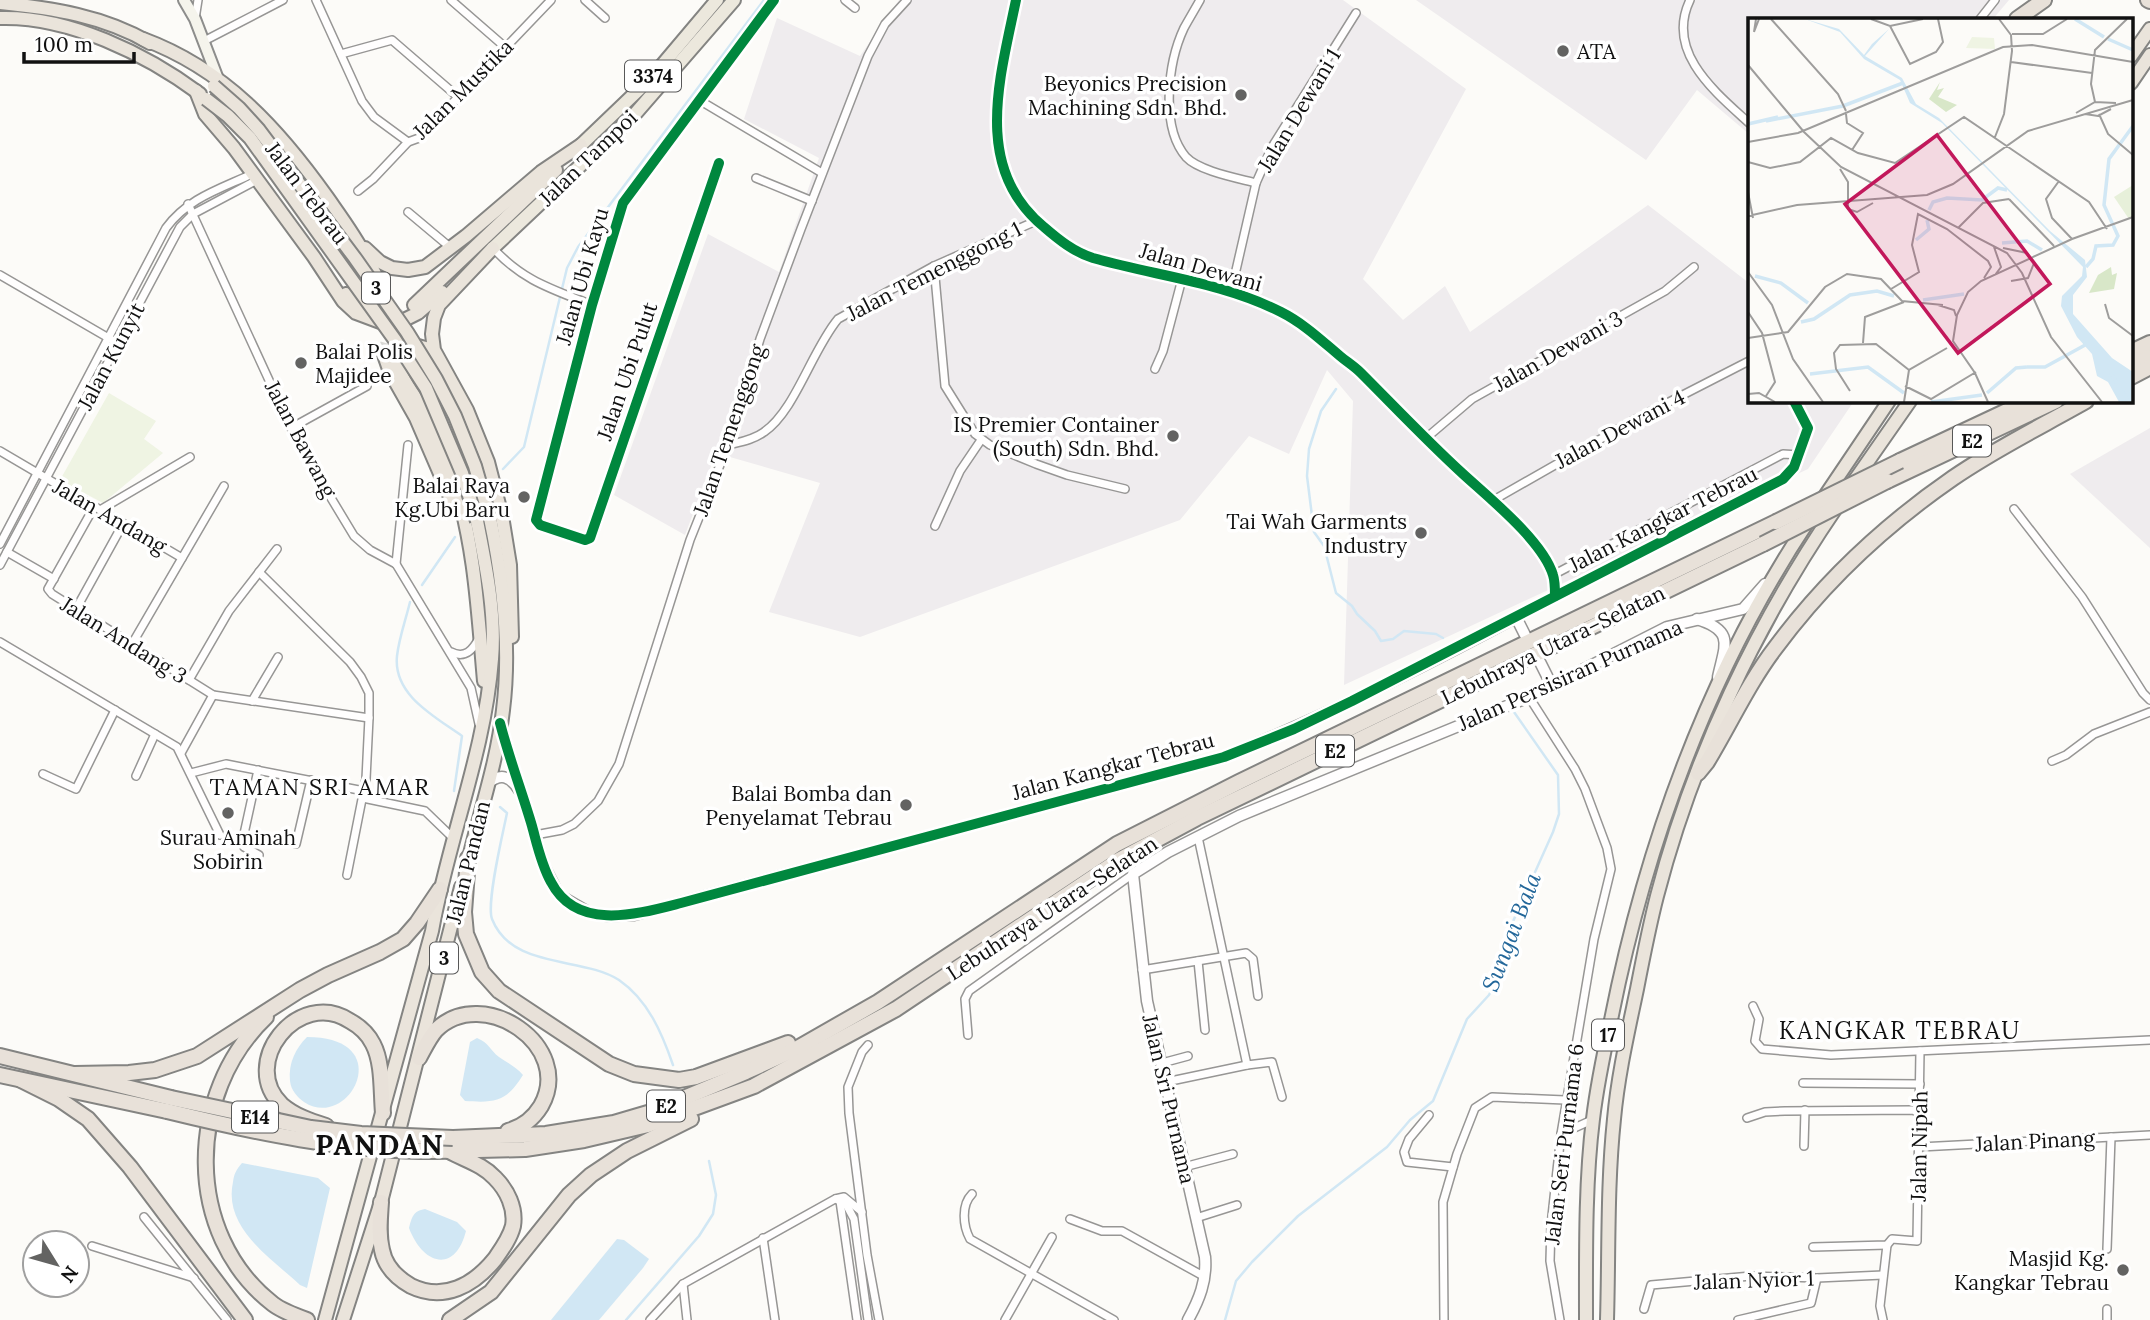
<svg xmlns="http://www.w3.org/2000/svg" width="2150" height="1320" font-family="Lora,serif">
	<rect width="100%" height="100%" fill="#fcfbf8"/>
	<g fill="#efecee">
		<path d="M899,0H1343L1466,89L1363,279L1403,320L1445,286L1470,332L1648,205L1749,283V401H1854L1808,469L1344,685L1353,401L1327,370L1289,454L1249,436L1180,520L860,637L769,612L820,483L716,453L685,535L614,495L708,234L779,272L819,158L744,119L777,18L860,56Z"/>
		<path d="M1416,0H2009L1993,19H1749V134L1697,90L1646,160Z"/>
		<path d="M2150,428V548L2070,474Z"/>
	</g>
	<path fill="#eff4e3" d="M109,393L156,421L144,439L163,453L103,503L60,480Z"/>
	<g fill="#d1e7f4">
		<path d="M307,1037C399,1037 349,1132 304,1102C297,1097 291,1090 290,1081C288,1063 296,1048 307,1037Z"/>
		<path d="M477,1038C489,1043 490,1050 499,1057C508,1063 516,1067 523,1075C506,1102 496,1103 465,1101L460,1095L470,1042Z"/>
		<path d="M242,1163L318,1178L330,1188L307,1288L300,1285C271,1258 223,1228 233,1182C234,1174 236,1170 242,1163Z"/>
		<path d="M425,1209L457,1222L466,1231C455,1274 423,1265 409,1228C412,1217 413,1211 425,1209Z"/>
		<path d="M617,1239L624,1240L649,1259L643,1268L599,1320H551Z"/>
	</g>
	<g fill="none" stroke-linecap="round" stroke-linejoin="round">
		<g stroke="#d1e7f4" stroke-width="2.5">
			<path d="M1336,389L1321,411L1309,449L1307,476L1314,532L1324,546L1336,593L1352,606L1357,614L1375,631L1381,641L1393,639L1404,631L1436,634L1443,638"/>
			<path d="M503,469L524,447L567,268L578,247L764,0"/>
			<path d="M422,585L455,537"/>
			<path d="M410,602C406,619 399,638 397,656C393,695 434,716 462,736L454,791"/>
			<path d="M500,807L507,813C503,833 486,903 492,919C512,970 582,956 619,980C648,1000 662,1033 673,1065"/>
			<path d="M626,1320L699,1236L713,1214L716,1195L709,1161"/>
			<path d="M1225,1320L1236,1281L1252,1262L1298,1216L1387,1147L1410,1120L1433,1101L1467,1019L1489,995L1500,973L1506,937L1553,832L1559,814L1558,775L1514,712"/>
		</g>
		<path stroke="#d9d8d5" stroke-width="12" stroke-dasharray="12 6" stroke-linecap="butt" d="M384,355C386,333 399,320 414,305"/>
		<g stroke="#979695" stroke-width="10">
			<g id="minor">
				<path d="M316,0L362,101L374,117L408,142"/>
				<path d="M451,0L505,47"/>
				<path d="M585,0L605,18"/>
				<path d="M845,0L855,8"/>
				<path d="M1200,0C1195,9 1189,19 1184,28C1168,62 1160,127 1186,157C1199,171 1237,178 1256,183"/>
				<path d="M1690,0C1665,52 1715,92 1749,123"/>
				<path d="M195,19L198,0"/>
				<path d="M1980,19L1995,0"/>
				<path d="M204,41L283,0"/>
				<path d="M341,54L392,40L458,97"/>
				<path d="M699,100L822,173"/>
				<path d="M719,163L590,538L585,540L540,525L536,520L592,305L623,203L774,0"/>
				<path d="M756,178L812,201"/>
				<path d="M358,191L373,179L408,142L419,138L551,0"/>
				<path d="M188,204L291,428L322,483L354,536L370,550L396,564L471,688L479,724"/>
				<path d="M408,212L451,248"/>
				<path d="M493,248C523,281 552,289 592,305"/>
				<path d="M934,266L945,386L975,434L990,445L1036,464L1067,475L1125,489"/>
				<path d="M0,275L112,340"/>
				<path d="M1231,292L1256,183L1272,147L1356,13"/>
				<path d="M1155,369L1163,351L1182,279"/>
				<path d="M291,428L367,386"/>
				<path d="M1425,439L1472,399L1665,291L1694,267"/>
				<path d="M728,445C740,442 753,440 764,432C795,411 812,350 838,319L934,266L1036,221"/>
				<path d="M0,451L182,558"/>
				<path d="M1492,501L1632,421L1749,361"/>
				<path d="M94,507L48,589L52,594L213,695L369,718"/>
				<path d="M2014,509L2082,597L2143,693L2150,700"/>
				<path d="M100,510L190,457"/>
				<path d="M935,526L960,471L981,440"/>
				<path d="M0,544L166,228C188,198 220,189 252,174"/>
				<path d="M7,552L54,579"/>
				<path d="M396,564L408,445"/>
				<path d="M0,565L180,227L193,214L257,180"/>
				<path d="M259,572L350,662L361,677L369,693V718L366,779L347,875"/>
				<path d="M1553,575L1783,454L1799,455"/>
				<path d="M1555,596L1787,476L1794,467L1808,428L1794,401"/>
				<path d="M76,609L123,524"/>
				<path d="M0,642L177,747L220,835"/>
				<path d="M132,644L224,486"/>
				<path d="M451,652C465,659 473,650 479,638"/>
				<path d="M189,680L229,611L277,549"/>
				<path d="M1529,697L1575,769L1585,789L1607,848L1611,869L1594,939L1561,1134L1551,1225L1550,1261L1560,1320"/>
				<path d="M252,701L278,657"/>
				<path d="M181,753L213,695"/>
				<path d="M2052,761L2066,755L2094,734L2150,712"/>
				<path d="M258,770L242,843L244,847L259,855"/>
				<path d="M191,773L226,764L364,791"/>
				<path d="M43,774L76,789L115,710"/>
				<path d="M136,776L155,734"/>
				<path d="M363,798L425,811L454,839"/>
				<path d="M535,835L562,830L574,824L598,801L619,764L690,540L728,445L760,339L801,229L868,56L885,24L907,0"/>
				<path d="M1198,837L1247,1065"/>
				<path d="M296,844L311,780"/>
				<path d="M1198,961L1205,1030"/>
				<path d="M1142,970L1246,953L1253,959L1258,996"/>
				<path d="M1753,1006L1759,1019L1755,1041L1762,1049L1831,1055L2150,1040"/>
				<path d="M968,1035L965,999L969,991L1133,874"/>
				<path d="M868,1045L862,1052L848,1087L849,1113L867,1255L879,1320"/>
				<path d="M1162,1063L1188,1056"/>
				<path d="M1166,1082L1247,1065L1272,1062L1282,1097"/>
				<path d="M1803,1083L1920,1084"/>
				<path d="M1429,1115L1409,1139L1404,1152L1407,1162L1453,1167"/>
				<path d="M1747,1118L1765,1112L1785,1111L1913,1110L1920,1114"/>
				<path d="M1561,1134L1592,1120"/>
				<path d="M1804,1146L1805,1110"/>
				<path d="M1920,1147L2150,1135"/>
				<path d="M1184,1167L1233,1154"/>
				<path d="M972,1194C961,1205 963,1226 970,1239L1114,1320"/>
				<path d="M836,1199L846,1204L854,1219L868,1320"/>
				<path d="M840,1201L857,1320"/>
				<path d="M144,1217L227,1320"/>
				<path d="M1196,1218L1237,1205"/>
				<path d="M1070,1219L1102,1231H1122L1205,1277"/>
				<path d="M763,1238L775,1320"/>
				<path d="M92,1246L194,1278"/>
				<path d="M1813,1247L1887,1245L1892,1239L1917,1241L1920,1051"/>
				<path d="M2107,1249L2111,1137"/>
				<path d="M683,1284L687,1320"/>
				<path d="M1644,1309L1651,1285L1751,1276L1817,1278L1883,1275"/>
				<path d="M650,1320L683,1284L835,1199L844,1197L862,1212"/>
				<path d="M1005,1320L1052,1237"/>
				<path d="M1444,1320L1443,1202L1457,1154L1475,1108L1492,1097L1565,1100"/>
				<path d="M1738,1320L1811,1303L1817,1278"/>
				<path d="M1883,1320L1880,1306L1887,1245"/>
				<path d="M2107,1320V1309"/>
			</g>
		</g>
		<g stroke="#979695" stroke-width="13">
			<g id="tertiary">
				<path d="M1516,617L1525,635"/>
				<path d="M1697,619C1735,631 1725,645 1718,677"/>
				<path d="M1539,660L1551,684"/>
				<path d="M501,727L544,866L559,895L590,913L608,916L634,915L1224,757C1338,711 1448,655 1555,596C1555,589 1555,581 1553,575C1543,541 1488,497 1462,473C1427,441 1394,406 1361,373C1354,366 1347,362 1340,356C1321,340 1303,323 1281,312C1222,282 1156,276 1093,258C1074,252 1059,240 1044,227C972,168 1000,78 1016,0"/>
				<path d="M488,783C501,773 510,776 519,790"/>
				<path d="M1188,1320C1199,1300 1207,1281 1205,1257L1147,1001L1133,874L1168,852L1239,816L1529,697L1667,627L1743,609L1765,584"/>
			</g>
		</g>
		<g stroke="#8d8d8c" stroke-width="14">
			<path id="secondary" d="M184,0L195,19L218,79"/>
		</g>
		<g stroke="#848482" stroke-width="16">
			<g id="primary">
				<path d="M581,145L652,77L717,0"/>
				<path d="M493,248L635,114L734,0"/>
			</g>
		</g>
		<g stroke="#848482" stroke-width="16">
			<g id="trunk">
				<path d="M0,3C52,8 104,16 150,43"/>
				<path d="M0,18C69,16 146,54 200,94"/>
				<path d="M143,39C224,69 278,128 327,197C341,217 356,237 367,259C372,270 385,286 380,299C373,317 356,302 346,294"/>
				<path d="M2131,56L2150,29"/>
				<path d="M2131,83L2150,55"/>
				<path d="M196,91L205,114L234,148L314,257L343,301L356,313L380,322L398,323L418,313L442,292"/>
				<path d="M365,248L380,262L392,268L408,270L425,267L466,236L541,172L581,145"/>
				<path d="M493,248L439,305L434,318L432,334L434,350L467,410L488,462L502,516L510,565L512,637"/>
				<path d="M414,305L556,170"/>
				<path d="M425,348C414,344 396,346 397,361C397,374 415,396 422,408C433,431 446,457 454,481C475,546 478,614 484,681"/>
				<path d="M384,355L390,372L416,418L451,499"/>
				<path d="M1850,487L1910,401"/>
				<path d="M1823,499L1889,401"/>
				<path d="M467,866C479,814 497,763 503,710C511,647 503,580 490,518"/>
				<path d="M325,1320L432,931C448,840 485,752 492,659C496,613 486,567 477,521"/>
				<path d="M343,1320L381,1202L461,887"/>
				<path d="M1586,1320C1586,1255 1585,1183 1593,1119C1597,1085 1604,1052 1611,1020C1646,843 1709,671 1809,520"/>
				<path d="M1607,1320C1609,1253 1607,1186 1614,1119C1618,1075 1628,1032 1637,989C1643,958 1649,927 1657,896C1693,757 1757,623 1838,505"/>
			</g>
		</g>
		<g stroke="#848482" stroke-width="18">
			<g id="motorway">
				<path d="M2148,0L2150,1"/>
				<path d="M2017,19L2044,0"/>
				<path d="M2131,352L2150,343"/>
				<path d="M2131,365L2150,357"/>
				<path d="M2131,377L2150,367"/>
				<path d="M1900,461L2028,401"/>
				<path d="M1887,481L2056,401"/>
				<path d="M1698,773L1707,762C1730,724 1749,682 1776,647C1825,581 1885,525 1953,478C1995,449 2042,426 2086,401"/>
				<path d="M468,858L464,912L466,934L482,972L499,991L609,1064L634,1074L679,1080L696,1077L788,1043"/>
				<path d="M266,1017C186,1093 183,1234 273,1304C282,1311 296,1316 307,1320"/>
				<path d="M0,1056L171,1098"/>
				<path d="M419,1058C424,1049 429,1038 436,1030C483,984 575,1046 541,1106C533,1119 523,1127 508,1131"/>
				<path d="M75,1074L129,1073L155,1070L197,1056L300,990L328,975L380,952L403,939L417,923L440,889"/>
				<path d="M0,1075L167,1111"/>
				<path d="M21,1080L59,1099L88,1119L130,1167L245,1320"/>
				<path d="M326,1126C310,1121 295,1116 282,1105C238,1064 298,987 350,1021C359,1026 368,1034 373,1044C383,1063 381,1091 383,1113"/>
				<path d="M453,1138L546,1134L614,1123L648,1113L746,1072L794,1050L878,1002L1117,844L1239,782L1776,522"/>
				<path d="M436,1151L525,1149L584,1140L648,1125L754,1086L896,1009L1117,861L1197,818L1763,544"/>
				<path d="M381,1202C380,1218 378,1234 382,1250C385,1266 397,1278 411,1286C444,1302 474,1285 495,1259C502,1249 510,1238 513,1226C516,1208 507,1190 495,1178C482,1164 465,1160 449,1151"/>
				<path d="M450,1320L491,1292L569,1195L591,1175L627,1151L691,1119"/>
			</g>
		</g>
		<use href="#minor" stroke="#fffefe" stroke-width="7"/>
		<use href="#tertiary" stroke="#fffefe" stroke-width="10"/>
		<use href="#secondary" stroke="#f5f4ec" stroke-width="10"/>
		<use href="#primary" stroke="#ece8dd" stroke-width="12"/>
		<use href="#trunk" stroke="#eae4db" stroke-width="12"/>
		<use href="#motorway" stroke="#e8e1d9" stroke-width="14"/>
		<g stroke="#848482" stroke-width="16" stroke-linecap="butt">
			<g id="trunk-bridge">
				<path d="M214,86L239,108L259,130L355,258L407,332L436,379L455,416L475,466L490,518"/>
				<path d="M206,99L228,116L250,138L395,340L426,388L462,473L477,521"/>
			</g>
		</g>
		<g stroke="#848482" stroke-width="18" stroke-linecap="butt">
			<g id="motorway-bridge">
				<path d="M1776,522L1900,461"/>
				<path d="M1763,544L1887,481"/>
				<path d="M171,1098L311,1128L361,1134L453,1138"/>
				<path d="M167,1111C257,1133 343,1151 436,1151"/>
			</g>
		</g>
		<use href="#trunk-bridge" stroke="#eae4db" stroke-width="12"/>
		<use href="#motorway-bridge" stroke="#e8e1d9" stroke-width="14"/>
		<g stroke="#fff" stroke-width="15">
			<g id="cycleway">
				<path d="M1016,0C1000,78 972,168 1044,227C1059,240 1074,252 1093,258C1156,276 1222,282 1281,312C1303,323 1321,340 1340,356C1347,362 1354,366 1361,373C1394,406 1427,441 1462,473C1488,497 1543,541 1553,575C1555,581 1555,589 1555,596"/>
				<path d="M719,163L590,538L585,540L540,525L536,520L592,305L623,203L774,0"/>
				<path d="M500,723C509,758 522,792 532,826C537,844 541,864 551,882C577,932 638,914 681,903L1224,757L1294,729L1352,701L1783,479L1794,467L1808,428L1794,401"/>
			</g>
		</g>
		<use href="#cycleway" stroke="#00873e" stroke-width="10"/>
	</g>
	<g fill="#636362" stroke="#fff" stroke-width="2.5">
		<circle cx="1563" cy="51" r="7"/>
		<circle cx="1241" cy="95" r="7"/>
		<circle cx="301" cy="363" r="7"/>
		<circle cx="1173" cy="436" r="7"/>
		<circle cx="524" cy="497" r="7"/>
		<circle cx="1421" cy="533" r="7"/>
		<circle cx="906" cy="805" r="7"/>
		<circle cx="228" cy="813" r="7"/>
		<circle cx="2123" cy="1270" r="7"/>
	</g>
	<g text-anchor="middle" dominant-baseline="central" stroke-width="7" stroke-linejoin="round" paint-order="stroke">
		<g fill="#fff" stroke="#585858" stroke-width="2">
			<rect x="625" y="60.5" width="56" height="31" rx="5"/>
			<rect x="362" y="272.5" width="28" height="31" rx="5"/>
			<rect x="1953" y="425.5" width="38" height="31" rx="5"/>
			<rect x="1316" y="735.5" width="38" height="31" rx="5"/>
			<rect x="430" y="942.5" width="28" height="31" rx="5"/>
			<rect x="1592" y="1019.5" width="32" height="31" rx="5"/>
			<rect x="647" y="1090.5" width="38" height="31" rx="5"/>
			<rect x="232" y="1101.5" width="46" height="31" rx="5"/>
		</g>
		<g font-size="19" font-weight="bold" fill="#111">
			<text x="653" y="76">3374</text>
			<text x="376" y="288">3</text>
			<text x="1972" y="441">E2</text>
			<text x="1335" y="751">E2</text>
			<text x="444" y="958">3</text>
			<text x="1608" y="1035">17</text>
			<text x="666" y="1106">E2</text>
			<text x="255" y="1117">E14</text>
		</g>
		<g font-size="21" fill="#111" stroke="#fff" text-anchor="end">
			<text x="1577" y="51" text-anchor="start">ATA</text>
			<text x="1227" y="83">Beyonics Precision<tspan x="1227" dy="24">Machining Sdn. Bhd.</tspan></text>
			<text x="315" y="351" text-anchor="start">Balai Polis<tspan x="315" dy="24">Majidee</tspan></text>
			<text x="1159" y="424">IS Premier Container<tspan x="1159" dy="24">(South) Sdn. Bhd.</tspan></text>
			<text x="510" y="485">Balai Raya<tspan x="510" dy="24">Kg.Ubi Baru</tspan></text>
			<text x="1407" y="521">Tai Wah Garments<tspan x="1407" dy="24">Industry</tspan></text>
			<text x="892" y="793">Balai Bomba dan<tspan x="892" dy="24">Penyelamat Tebrau</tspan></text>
			<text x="228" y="837" text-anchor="middle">Surau Aminah<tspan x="228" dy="24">Sobirin</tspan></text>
			<text x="2109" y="1258">Masjid Kg.<tspan x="2109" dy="24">Kangkar Tebrau</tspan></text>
		</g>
		<g font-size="21" fill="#111" stroke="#fff">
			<text transform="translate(463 89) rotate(-45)">Jalan Mustika</text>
			<text transform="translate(1299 110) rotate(-59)">Jalan Dewani 1</text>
			<text transform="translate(588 158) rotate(-44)">Jalan Tampoi</text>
			<text transform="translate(307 193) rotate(53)">Jalan Tebrau</text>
			<text transform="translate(1201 267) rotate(16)">Jalan Dewani</text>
			<text transform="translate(934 271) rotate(-27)">Jalan Temenggong 1</text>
			<text transform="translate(582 276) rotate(-74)">Jalan Ubi Kayu</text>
			<text transform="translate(1558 351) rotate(-29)">Jalan Dewani 3</text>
			<text transform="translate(111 356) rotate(-62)">Jalan Kunyit</text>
			<text transform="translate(627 371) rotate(-71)">Jalan Ubi Pulut</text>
			<text transform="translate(1620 429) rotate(-28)">Jalan Dewani 4</text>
			<text transform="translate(729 430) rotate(-71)">Jalan Temenggong</text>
			<text transform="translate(301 439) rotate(62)">Jalan Bawang</text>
			<text transform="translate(110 516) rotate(30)">Jalan Andang</text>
			<text transform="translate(1663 519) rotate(-27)">Jalan Kangkar Tebrau</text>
			<text transform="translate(124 640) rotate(32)">Jalan Andang 3</text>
			<text transform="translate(1553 645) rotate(-26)">Lebuhraya Utara–Selatan</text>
			<text transform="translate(1570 675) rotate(-24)">Jalan Persisiran Purnama</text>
			<text transform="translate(1113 766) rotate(-15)">Jalan Kangkar Tebrau</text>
			<text transform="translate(468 862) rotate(-76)">Jalan Pandan</text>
			<text transform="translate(1052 908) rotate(-33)">Lebuhraya Utara–Selatan</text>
			<text transform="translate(1169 1099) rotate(77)">Jalan Sri Purnama</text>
			<text transform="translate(2035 1141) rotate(-3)">Jalan Pinang</text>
			<text transform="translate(1564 1144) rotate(-83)">Jalan Seri Purnama 6</text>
			<text transform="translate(1919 1146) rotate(-89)">Jalan Nipah</text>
			<text transform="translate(1754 1280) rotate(-2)">Jalan Nyior 1</text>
		</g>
		<g font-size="23" letter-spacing="2" fill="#111" stroke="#fff">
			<text x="320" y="786">TAMAN SRI AMAR</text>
		</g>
		<g font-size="23" font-style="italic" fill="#23679a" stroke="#fff">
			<text transform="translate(1511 932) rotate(-69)">Sungai Bala</text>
		</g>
		<g font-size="24" letter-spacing="2" fill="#111" stroke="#fff">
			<text x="1900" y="1030">KANGKAR TEBRAU</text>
		</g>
		<g font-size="28" font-weight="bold" letter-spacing="2" fill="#111" stroke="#fff">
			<text x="380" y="1145">PANDAN</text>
		</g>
	</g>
	<g transform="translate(1748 18)">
		<rect width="385" height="385" fill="#fcfbf8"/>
		<path d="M385,167V199L381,201L366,179Z" fill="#e7f0da"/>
		<path d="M192,64L189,72L196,70L190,79L209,87L198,94L181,81ZM363,249L364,257L369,255L366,271L341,275L350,257Z" fill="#d8e7c8"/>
		<path d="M224,19L246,20L247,31L218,30Z" fill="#eff4e3"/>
		<path d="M57,1L91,11L116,37L124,26L141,11L117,38L154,60L168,86L191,100L302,213L337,242L339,259L325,277V296L364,340L385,354V384H371L360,364L349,358L344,336L329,319L313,288L314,278L334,258L335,249L194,105L162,85L152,62L116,41L92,14Z" fill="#d1e7f4"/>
		<path fill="none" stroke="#d1e7f4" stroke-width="3.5" d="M327,1L356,19M360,21L385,32M18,103L95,88L155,65M0,106L30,99M181,192L185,184L199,180L234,182L250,170L259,172M168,222L181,211L179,202M254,225L279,223L294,232M338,249L345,241L348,228L365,227L370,218L356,187L361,141L385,108M7,258L33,265L60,285M175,282L216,276M53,304L66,301L102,277L129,273L146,278M279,349H297L339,326M363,355L380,384M62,356L120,349L156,375M239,375L268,350L279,349M183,384L234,377"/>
		<path fill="none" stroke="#9e9d9c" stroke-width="2" d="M8,1L6,14L11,1M23,1L90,76L98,93M123,1L142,8L175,1M142,8L162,46L188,34L195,24L190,1M264,16H295L319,1M263,44L344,55M0,47L56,114L93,149L259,235L274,255L303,319L354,384M347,84L343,66L347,32L379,1M328,95L347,84L368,85M98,96L99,105L115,115L104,132M337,96L350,98L363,91M351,96L360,116L385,137M247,119L256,96L264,33L263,17L251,1M0,124L50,115L255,29L284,27L385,44M0,144L22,150L52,144L83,120L110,135L147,145L216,99L341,184L359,211M92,151L100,164V191L109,194L125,185M311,163L298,181L304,200L324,221M0,174L5,200M261,181L306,228M0,198L49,187L179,177L205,166L280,113L385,82M210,210L235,185L261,181M246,229L253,249L247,257M255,230L279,235L286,245L280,260L263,263M0,254L24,287L45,341L75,384M143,271L171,254L164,227L170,196L199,211L240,243L243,249L236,260M357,286L361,300L385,318M190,287L206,292L208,298M0,294L14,315L27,364L18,378M0,320L40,314L77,269L99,256L133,261L154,283L195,287M115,325L117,299L156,284M157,368L183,381L228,354M102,373L88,351L86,335L92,327L128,326L161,352M0,376L11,375L27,384M156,384L161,352L199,330M240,384L227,355L205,323L209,297L220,274L233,263L324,221L385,199"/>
		<path fill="#c2185b" fill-opacity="0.15" stroke="#c2185b" stroke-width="3.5" d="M189,117L302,266L210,335L97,186Z"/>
		<rect width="385" height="385" fill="none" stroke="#111" stroke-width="3.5"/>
	</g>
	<g transform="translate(56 1264) rotate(127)"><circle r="33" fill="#ffffff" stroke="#a0a0a0" stroke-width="2"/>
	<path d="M0-5L12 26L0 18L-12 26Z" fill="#636362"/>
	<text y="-10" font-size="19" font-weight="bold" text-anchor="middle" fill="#111111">N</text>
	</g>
	<path d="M24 52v10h110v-10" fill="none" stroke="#111111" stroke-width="3.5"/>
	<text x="35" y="52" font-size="21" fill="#111111" stroke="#ffffff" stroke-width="5" paint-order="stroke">100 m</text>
</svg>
